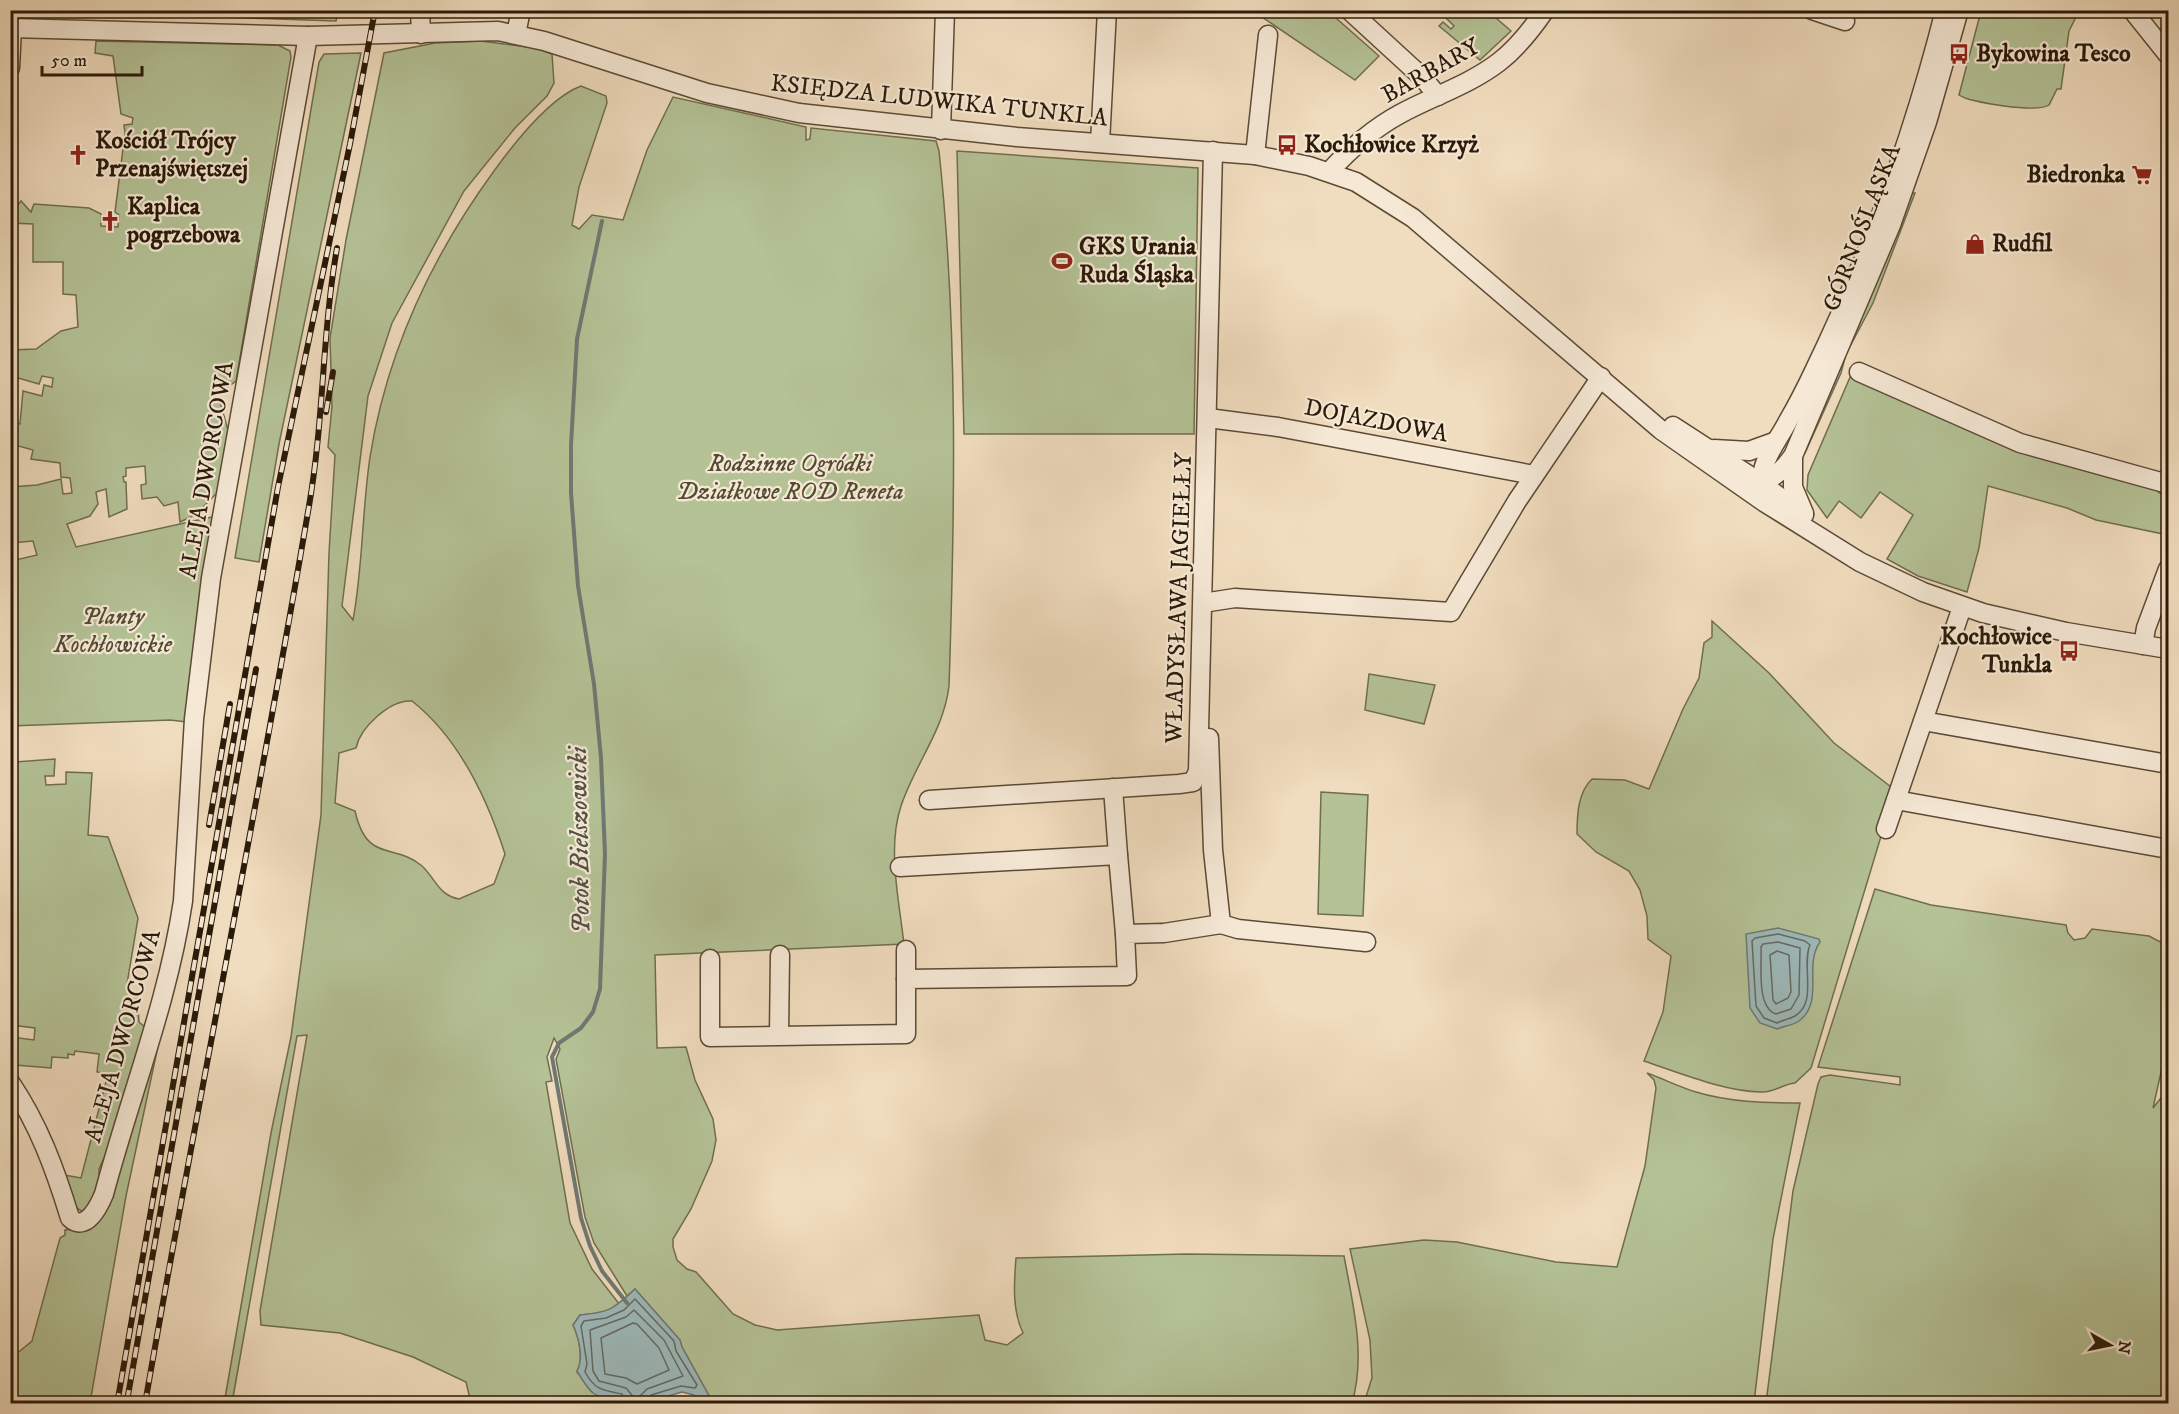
<svg xmlns="http://www.w3.org/2000/svg" width="2179" height="1414" font-family="'IM FELL DW Pica',serif">
	<rect width="100%" height="100%" fill="#f0dcbe"/>
	<filter id="stains"><feTurbulence type="fractalNoise" baseFrequency=".00333" numOctaves="4"/><feColorMatrix values="0 0 0 0 .2 0 0 0 0 .09 0 0 0 0 .02 0 0 0 .5 -.17"/></filter>
	<radialGradient id="worn" r=".72"><stop offset=".6" stop-color="#630" stop-opacity="0"/><stop offset="1" stop-color="#630" stop-opacity=".3"/></radialGradient>
	<g fill="#b4c296" stroke="#6f6e4f" stroke-width="1.5" fill-rule="evenodd">
		<path d="M190,10H338V11L336,21L190,16Z"/>
		<path d="M1253,11H1328L1379,56L1355,80Z"/>
		<path d="M1443,11H1488L1511,31L1480,60L1439,26L1443,22L1451,29L1454,26L1446,18Z"/>
		<path d="M1981,11H2079L2069,31L2061,89H2057L2049,105C2037,113 1971,103 1959,95Z"/>
		<path d="M96,41L278,45L290,51L291,57L236,381L214,397L220,402L228,430L217,493L195,515L180,522L178,502L164,506L157,497L142,499L141,485L146,484L145,466L126,468V476L123,477L124,482H126L127,509L109,517L106,489L96,492L98,504L90,516L67,524L76,547L221,515L187,722L170,720L11,726V561L37,555L33,541L11,543V487L37,485L61,479L63,494L72,493L70,478L61,477L60,463L31,459L33,450L11,444V423L20,424L23,391L42,396L44,385L52,387L53,378L42,376L39,384L11,376V350L36,349L61,331L78,327L76,295L63,294V262H33V224L11,223L10,215L21,201L31,212L34,204L89,208L101,214V226L118,227L119,215L115,212L125,133L124,125L132,124L133,118L121,114L113,56L95,53Z"/>
		<path d="M481,41L536,48L552,54L554,83L547,96L515,128L464,191L392,323L368,396L342,606L353,620C363,567 362,510 370,457C387,351 432,256 494,171C515,142 549,98 581,86L606,96L607,103L579,187L572,225L579,229L592,215L623,220L647,150L673,97L806,127V140L810,139L811,128L936,141L939,151C958,329 955,507 949,686C944,730 915,764 901,806C887,848 899,900 904,944L655,955L657,1048L686,1047L695,1080L713,1119L716,1140L712,1161L691,1209L673,1239V1247L677,1260L687,1269L696,1272L733,1314L755,1325L777,1330L979,1315L985,1340L1007,1345L1023,1333C1012,1310 1014,1283 1016,1258L1187,1254L1344,1256C1353,1305 1366,1355 1352,1403H713L682,1347L680,1340L635,1289L627,1296L594,1243L585,1217L556,1059L560,1049L554,1038L547,1057L552,1081L546,1082L570,1223L592,1269L620,1305L603,1313L580,1315L573,1325C579,1338 584,1359 577,1372L604,1399L619,1400L622,1403H471L466,1382L413,1357L340,1333L261,1325L260,1311L307,1035L297,1036L232,1403L224,1404L271,1133L291,1037L321,815L329,553L335,455L328,447L332,406L330,338L346,240L384,53L435,43ZM412,701C459,738 487,798 505,854L494,884L459,899C438,895 436,879 422,866C394,842 367,864 355,811L335,803L339,753L356,748C360,728 390,699 412,701Z"/>
		<path d="M361,53L279,444L259,562L235,558L319,62L324,54Z"/>
		<path d="M957,151L1198,168L1194,434H964Z"/>
		<path d="M1912,193H1915L1873,303L1846,354L1841,373L1805,453L1801,455L1867,305Z"/>
		<path d="M1851,375L2151,487C2175,500 2169,510 2168,535L2096,520L2067,508L1988,486L1979,548L1967,592L1918,576L1887,559L1913,515L1880,492L1861,518L1839,501L1827,518L1807,490L1808,475Z"/>
		<path d="M1712,621L1769,673L1834,743L1895,790L1811,1068L1795,1083C1782,1084 1775,1093 1761,1092C1723,1091 1680,1073 1644,1061L1663,1012L1671,956L1648,939L1647,916L1640,890L1629,871L1596,852L1577,834C1577,815 1578,792 1592,779L1625,780L1649,789L1683,709L1699,678L1704,643L1712,637Z"/>
		<path d="M1369,674L1435,685L1424,724L1365,710Z"/>
		<path d="M10,750L15,762L55,759L54,776H45L46,785L66,784V772L92,773L88,835L108,837L138,918L126,990L137,995L139,1022L146,1028L111,1143L99,1169V1188L84,1212C70,1208 68,1187 64,1175L81,1178L108,1074L97,1072L99,1054L75,1051L74,1055L68,1054V1058L52,1057L51,1068L15,1065L11,1060V1037L34,1040L35,1028L11,1025Z"/>
		<path d="M1321,792L1368,795L1363,916L1318,914Z"/>
		<path d="M1875,889L1931,905L2066,925L2068,933L2074,940L2085,938L2092,929L2149,936L2168,946V1041L2153,1108L2168,1089V1403H1766L1793,1191L1818,1084L1821,1077L1830,1075L1900,1085V1077L1818,1067Z"/>
		<path d="M170,990L126,1196L90,1403H11L10,1359L32,1341L60,1238L65,1235V1230L85,1228Z"/>
		<path d="M1647,1073C1664,1079 1679,1087 1696,1092C1729,1102 1765,1103 1800,1103L1773,1239L1754,1403H1364L1372,1378L1370,1340L1350,1249L1424,1240L1457,1242L1556,1262L1617,1267L1645,1166L1656,1088L1654,1080Z"/>
	</g>
	<g fill="#9db9ba" stroke="#6f7973" stroke-width="1.5">
		<path d="M1778,928L1819,939L1820,942C1803,966 1825,1001 1799,1021C1794,1025 1784,1026 1777,1029L1760,1023L1750,1008L1746,934Z"/>
		<path d="M635,1289L680,1340L682,1347L713,1403H697L694,1395L682,1392L644,1403H622L619,1400C593,1398 590,1393 577,1371C584,1359 579,1338 573,1325L580,1315C611,1312 613,1309 635,1289Z"/>
	</g>
	<g fill="none" stroke-linecap="round" stroke-linejoin="round">
		<g stroke="#646a61" stroke-width="1.5">
			<path d="M1778,934L1805,941L1810,945C1801,965 1818,1003 1795,1016C1790,1019 1782,1020 1777,1023L1764,1018L1756,1006L1752,941L1755,938Z"/>
			<path d="M1778,942L1800,948L1799,995L1791,1009L1776,1014C1756,1007 1762,966 1761,947L1763,944Z"/>
			<path d="M1777,951L1789,955L1791,992L1788,998L1776,1004L1773,1000L1770,955Z"/>
			<path d="M634,1310L664,1340L683,1376L647,1389L636,1400L626,1388L599,1381L593,1371L590,1330L626,1317Z"/>
			<path d="M633,1323L637,1324L659,1348L669,1370L637,1384L626,1378L605,1374L601,1338Z"/>
			<path d="M626,1404L622,1394C602,1390 595,1390 585,1372L587,1364L581,1326L584,1321L606,1318L624,1310L635,1299L674,1341L676,1351L697,1385L695,1388L681,1386L651,1395L646,1404"/>
		</g>
		<path stroke="#6f7973" stroke-width="4" d="M602,221L577,339L571,445V493L578,586L594,684L601,758L605,854L600,989L593,1012L581,1028L559,1043L552,1057L581,1218L590,1246L602,1271L627,1303"/>
		<g stroke="#5c4a36" stroke-width="21">
			<g id="minor">
				<path d="M420,10L421,34"/>
				<path d="M1349,10L1422,77L1438,96"/>
				<path d="M1812,10L1845,21"/>
				<path d="M2132,10L2168,55"/>
				<path d="M10,28L308,36L498,31L544,41L707,93L799,113L1017,137L1255,155L1309,166L1356,182L1413,218L1661,430L1764,502L1860,562L1923,592L1983,613L2066,632L2168,649"/>
				<path d="M516,34L521,10"/>
				<path d="M10,68L12,28"/>
				<path d="M941,130L945,10"/>
				<path d="M1100,143L1107,10"/>
				<path d="M1255,155L1268,35"/>
				<path d="M1329,172C1349,150 1374,128 1400,114C1433,96 1469,85 1499,62C1517,48 1532,29 1545,10"/>
				<path d="M1859,372L2020,443L2168,484"/>
				<path d="M1208,418L1278,427L1534,475"/>
				<path d="M1673,426L1761,483L1804,515"/>
				<path d="M1714,449L1749,451L1774,442"/>
				<path d="M1793,456V487L1804,513"/>
				<path d="M1740,485C1768,482 1775,480 1793,456L1891,225L1927,122L1959,10"/>
				<path d="M1762,491C1758,463 1776,444 1788,421C1798,404 1807,386 1815,369C1870,255 1914,133 1945,10"/>
				<path d="M1203,603L1235,598L1451,612L1517,501L1601,377"/>
				<path d="M2143,645L2146,628L2168,569"/>
				<path d="M1923,721L2168,764"/>
				<path d="M1209,738L1213,850L1221,924L1238,929L1366,942"/>
				<path d="M1113,788L1118,855"/>
				<path d="M929,800L1179,784L1193,782L1198,771L1213,151"/>
				<path d="M1896,800L2168,849"/>
				<path d="M1886,829L1962,607"/>
				<path d="M900,867L1118,855L1125,934"/>
				<path d="M906,950V979"/>
				<path d="M710,959V1037L906,1034V979L1127,976L1125,934L1164,933L1221,924"/>
				<path d="M779,1035L780,955"/>
				<path d="M10,1082C39,1125 55,1169 70,1218C86,1233 99,1206 104,1194C130,1096 168,1002 183,901L194,719L211,578L308,36"/>
			</g>
		</g>
		<use href="#minor" stroke="#f5e8d5" stroke-width="18"/>
		<g stroke="#2a1a08" stroke-width="6">
			<g id="rail">
				<path d="M326,412L333,372"/>
				<path d="M209,825L230,704"/>
				<path d="M127,1401L256,669"/>
				<path d="M117,1404L278,487L350,144L375,10"/>
				<path d="M145,1404C197,1104 258,806 309,506C324,420 322,333 337,248"/>
			</g>
		</g>
		<use href="#rail" stroke="#f5e8d5" stroke-width="4" stroke-dasharray="11" stroke-linecap="butt"/>
	</g>
	<defs>
		<g id="bus-bare" transform="scale(1.62)"><path d="M-5-6H5V4H4V6H2V4H-2V6H-4V4H-5ZM-3.5-4V0h7V-4ZM-3.5 1.2v1.5H-2V1.2ZM2 1.2v1.5H3.5V1.2Z" fill="#8f2418" stroke="#f5e8d5" stroke-width="2.5" paint-order="stroke"/></g>
		<g id="church-bare" transform="scale(1.62)"><path d="M-1.2-6h2.4v3.5h3.3v2.4h-3.3V6h-2.4V-.1h-3.3v-2.4h3.3Z" fill="#8f2418" stroke="#f5e8d5" stroke-width="2.5" paint-order="stroke"/></g>
		<g id="supermarket-bare" transform="scale(1.62)"><path d="M-6-5.5h2.5l.6 2H6L4.5 2H-2.5L-4.4-4H-6ZM-1.5 3.2a1.3 1.3 0 1 0 .1 0ZM3 3.2a1.3 1.3 0 1 0 .1 0Z" fill="#8f2418" stroke="#f5e8d5" stroke-width="2.5" paint-order="stroke"/></g>
		<g id="shop-bare" transform="scale(1.62)"><path d="M-5-2.5h2.3a2.7 3.5 0 0 1 5.4 0H5L5.5 6h-11ZM-1.5-2.5h3a1.5 2.3 0 0 0-3 0Z" fill="#8f2418" stroke="#f5e8d5" stroke-width="2.5" paint-order="stroke"/></g>
		<g id="stadium-bare" transform="scale(1.62)"><path d="M0-5a6.5 5 0 1 0 0 10a6.5 5 0 1 0 0-10ZM-3.5-1.8h7v3.6h-7Z" fill="#8f2418" stroke="#f5e8d5" stroke-width="2.5" paint-order="stroke"/></g>
	</defs>
	<g fill-rule="evenodd">
		<use href="#bus-bare" x="1959" y="54"/>
		<use href="#bus-bare" x="1287" y="145"/>
		<use href="#church-bare" x="78" y="155"/>
		<use href="#supermarket-bare" x="2142" y="175"/>
		<use href="#church-bare" x="110" y="221"/>
		<use href="#shop-bare" x="1975" y="244"/>
		<use href="#stadium-bare" x="1062" y="261"/>
		<use href="#bus-bare" x="2069" y="651"/>
	</g>
	<g text-anchor="middle" dominant-baseline="central" stroke-width="4.5" stroke-linejoin="round" paint-order="stroke">
		<g font-size="24" font-weight="bold" fill="#2a1a08" stroke="#f5e8d5" text-anchor="start">
			<text x="1976" y="54">Bykowina Tesco</text>
			<text x="95" y="141">Kościół Trójcy<tspan x="95" dy="28">Przenajświętszej</tspan></text>
			<text x="1304" y="145">Kochłowice Krzyż</text>
			<text x="2125" y="175" text-anchor="end">Biedronka</text>
			<text x="127" y="207">Kaplica<tspan x="127" dy="28">pogrzebowa</tspan></text>
			<text x="1992" y="244">Rudfil</text>
			<text x="1079" y="247">GKS Urania<tspan x="1079" dy="28">Ruda Śląska</tspan></text>
			<text x="2052" y="637" text-anchor="end">Kochłowice<tspan x="2052" dy="28">Tunkla</tspan></text>
		</g>
		<g font-size="24" fill="#2a1a08" stroke="#f5e8d5">
			<text transform="translate(1431 71) rotate(-29)">BARBARY</text>
			<text transform="translate(939 101) rotate(6)">KSIĘDZA LUDWIKA TUNKLA</text>
			<text transform="translate(1862 228) rotate(-69)">GÓRNOŚLĄSKA</text>
			<text transform="translate(1376 421) rotate(11)">DOJAZDOWA</text>
			<text transform="translate(207 470) rotate(-80)">ALEJA DWORCOWA</text>
			<text transform="translate(1179 598) rotate(-88)">WŁADYSŁAWA JAGIEŁŁY</text>
			<text transform="translate(123 1036) rotate(-74)">ALEJA DWORCOWA</text>
		</g>
		<g font-size="24" font-style="italic" fill="#534c33" stroke="#f5e8d5">
			<text x="790" y="464">Rodzinne Ogródki<tspan x="790" dy="28">Działkowe ROD Reneta</tspan></text>
			<text x="113" y="617">Planty<tspan x="113" dy="28">Kochłowickie</tspan></text>
		</g>
		<g font-size="26" font-style="italic" fill="#525246" stroke="#f5e8d5">
			<text transform="translate(580 840) rotate(-91)">Potok Bielszowicki</text>
		</g>
	</g>
	<rect width="2179" height="1414" fill="none" stroke="#f0dcbe" stroke-width="36"/>
	<rect x="12" y="12" width="2155" height="1390" fill="none" stroke="#2a1a08" stroke-width="3"/>
	<rect x="18" y="18" width="2143" height="1378" fill="none" stroke="#2a1a08" stroke-width="1.5"/>
	<g transform="translate(2110 1345) rotate(99)" stroke="#f5e8d5" stroke-width="4.5" paint-order="stroke">
	<path d="M0-4.5L10 22L0 15L-10 22Z" fill="#2a1a08"/>
	<text y="-9" font-size="16" font-weight="bold" text-anchor="middle" fill="#2a1a08">N</text>
	</g>
	<path d="M42 66v9h100v-9" fill="none" stroke="#2a1a08" stroke-width="3"/>
	<text x="51" y="66" font-size="18" fill="#2a1a08" stroke="#f5e8d5" stroke-width="4.5" paint-order="stroke">50 m</text>
	<rect width="100%" height="100%" filter="url(#stains)"/>
	<rect width="100%" height="100%" fill="url(#worn)"/>
</svg>
